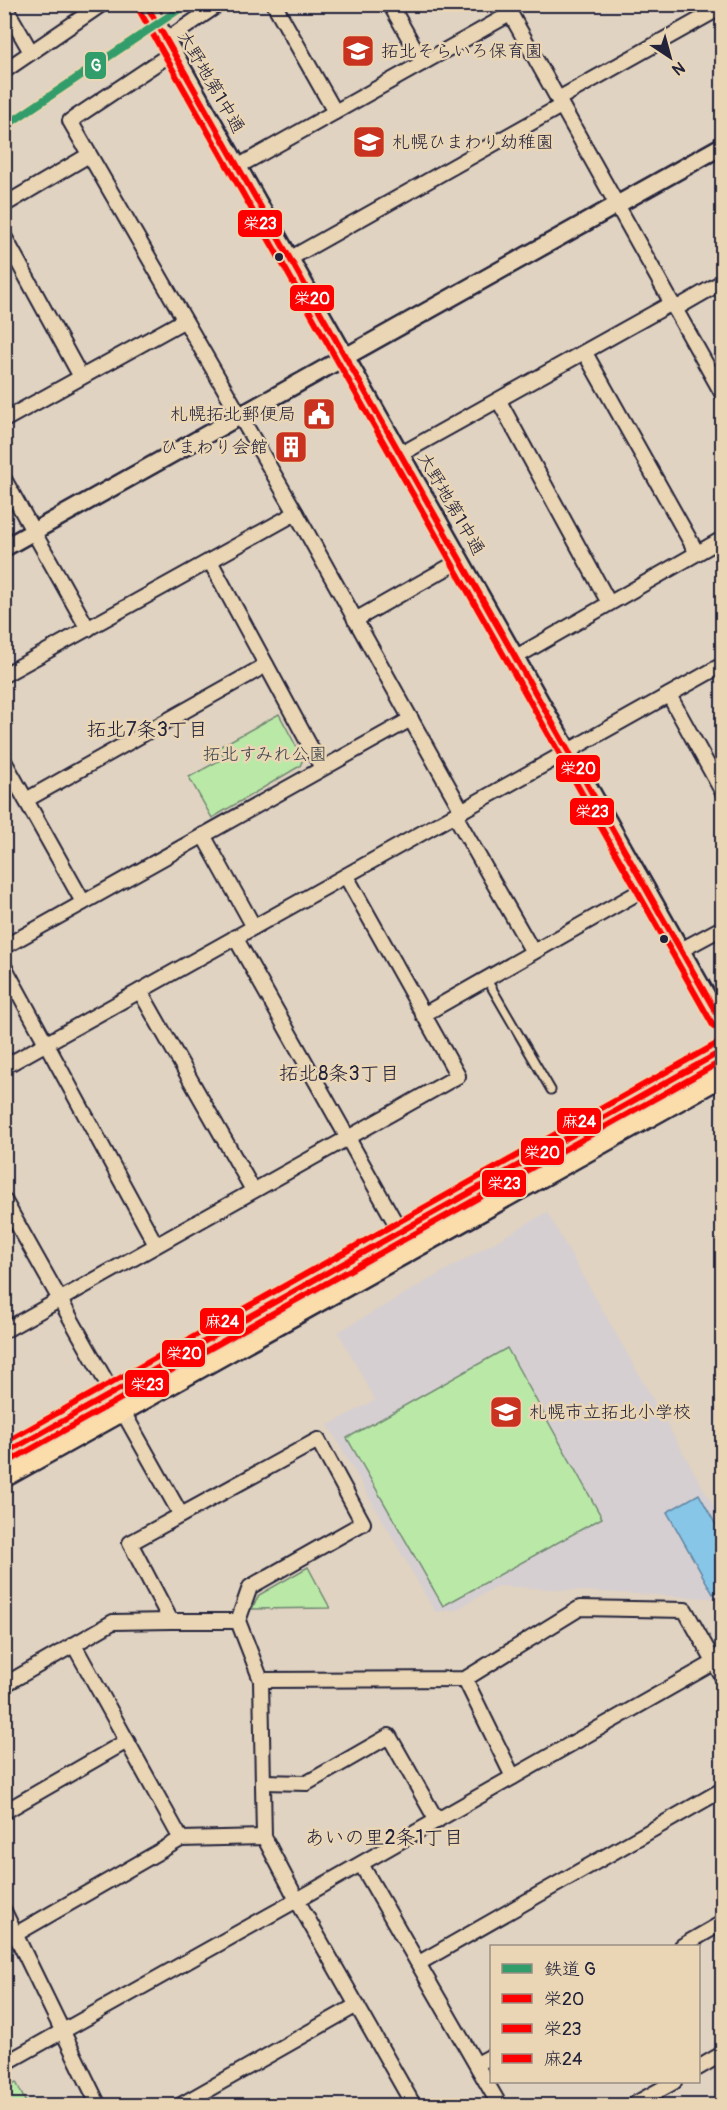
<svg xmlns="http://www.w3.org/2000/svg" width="727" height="2110" font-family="Pangolin,'Klee One',sans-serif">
	<rect width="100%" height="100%" fill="#e1d3c1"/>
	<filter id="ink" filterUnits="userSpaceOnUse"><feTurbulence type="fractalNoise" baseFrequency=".0167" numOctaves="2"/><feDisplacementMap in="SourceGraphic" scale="12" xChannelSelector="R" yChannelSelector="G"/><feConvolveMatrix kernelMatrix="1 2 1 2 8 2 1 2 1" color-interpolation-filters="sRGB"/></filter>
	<g filter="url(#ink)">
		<path fill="#d6cfd1" d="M547,1212L722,1521V1599L497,1586L456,1610L435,1612L328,1425L375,1400L338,1332Z"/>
		<g fill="#bae9a7" stroke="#6e8671" stroke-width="1.5">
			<path d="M279,714L303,759L300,766L212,818L189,777L224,758L219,747Z"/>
			<path d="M507,1348L602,1518L443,1606L347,1438Z"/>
			<path d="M308,1567L330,1608L252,1609L259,1595Z"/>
			<path d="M16,2082L27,2105H5V2088Z"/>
		</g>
		<path fill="#87c6e7" stroke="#5f84a2" stroke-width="1.5" d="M699,1494L722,1536V1589L713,1594L667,1512Z"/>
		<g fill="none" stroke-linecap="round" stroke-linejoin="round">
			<g stroke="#22223b" stroke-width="11">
				<path id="service" d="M486,978L551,1090"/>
			</g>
			<g stroke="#22223b" stroke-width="18">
				<g id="minor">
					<path d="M274,4L335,112"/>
					<path d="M390,4L423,63"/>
					<path d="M505,4L722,393"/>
					<path d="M4,5L31,52"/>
					<path d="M165,41L219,4"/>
					<path d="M172,53L70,121L296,513L462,811"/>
					<path d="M4,71L102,4"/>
					<path d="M558,99L722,7"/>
					<path d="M237,167L510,14"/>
					<path d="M4,205L89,155"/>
					<path d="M4,236L81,377"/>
					<path d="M289,259L561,106"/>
					<path d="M675,309L722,282"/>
					<path d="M585,353L697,553"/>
					<path d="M499,401L609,603"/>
					<path d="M4,420L183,321"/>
					<path d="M401,454L672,303"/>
					<path d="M4,479L88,629"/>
					<path d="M210,561L322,768"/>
					<path d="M355,620L461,560"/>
					<path d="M516,657L722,539"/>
					<path d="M4,675L296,513"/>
					<path d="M669,695L722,791"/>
					<path d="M4,761L83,902"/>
					<path d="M26,800L266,665"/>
					<path d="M455,815L533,952"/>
					<path d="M203,835L254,927"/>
					<path d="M235,937L400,1231"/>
					<path d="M4,947L411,719"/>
					<path d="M681,950L722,928"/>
					<path d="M4,966L156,1245"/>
					<path d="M140,991L253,1190"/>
					<path d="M423,1015L646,888"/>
					<path d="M4,1067L722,665"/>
					<path d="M4,1200L181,1515"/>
					<path d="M4,1331L458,1076L346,876"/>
					<path d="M238,1621H171L130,1543L318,1440L363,1523L250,1587L238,1621L261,1680L264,1837L297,1900L715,1662"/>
					<path d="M74,1645L181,1839L264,1837"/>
					<path d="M465,1679L513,1777"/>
					<path d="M261,1680L465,1679L580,1608L685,1610L722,1676"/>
					<path d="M4,1685L113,1622L171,1621"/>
					<path d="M263,1782L307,1783L389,1736L437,1821"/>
					<path d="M4,1812L127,1741"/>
					<path d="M361,1864L500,2106"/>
					<path d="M4,1911L99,2106"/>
					<path d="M16,1934L181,1839"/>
					<path d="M682,1946L722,1923"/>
					<path d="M419,1963L722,1790"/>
					<path d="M4,2064L297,1900L414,2106"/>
					<path d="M477,2064L492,2056"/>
					<path d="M698,2068L722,2054"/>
					<path d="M179,2106L357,2005"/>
					<path d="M631,2106L674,2082"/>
				</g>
			</g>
			<g stroke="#22223b" stroke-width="21">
				<g id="tertiary">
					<path d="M146,4L722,1023"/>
					<path d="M4,548L722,146"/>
				</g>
			</g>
			<g stroke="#22223b" stroke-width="26">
				<g id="primary">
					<path d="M4,1454L722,1051"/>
					<path d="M4,1476L722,1075"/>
				</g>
			</g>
			<use href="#service" stroke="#ead6b4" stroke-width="7"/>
			<use href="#minor" stroke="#ead6b4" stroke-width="14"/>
			<use href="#tertiary" stroke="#ead6b4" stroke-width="16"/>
			<use href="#primary" stroke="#fbddab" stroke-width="21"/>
			<g stroke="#ead6b4" stroke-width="10">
				<g id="bus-1">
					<path d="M146,4L722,1023"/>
					<path d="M4,1454L722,1051"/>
				</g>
			</g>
			<g stroke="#ead6b4" stroke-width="10">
				<g id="bus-2">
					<path d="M138,8L714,1027"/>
					<path d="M8,1462L722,1061"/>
				</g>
			</g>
			<g stroke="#ead6b4" stroke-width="10">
				<path id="bus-3" d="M4,1443L718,1043"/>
			</g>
			<use href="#bus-1" stroke="#f00" stroke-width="6"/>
			<use href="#bus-2" stroke="#f00" stroke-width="6"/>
			<use href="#bus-3" stroke="#f00" stroke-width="6"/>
			<g stroke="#ead6b4" stroke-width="12">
				<path id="rail-1" d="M4,127L187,4"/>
			</g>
			<use href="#rail-1" stroke="#309d6a" stroke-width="8"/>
		</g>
	</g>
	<defs>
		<g id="school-square" transform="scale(1.725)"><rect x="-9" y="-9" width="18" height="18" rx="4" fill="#c8321e" stroke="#ead6b4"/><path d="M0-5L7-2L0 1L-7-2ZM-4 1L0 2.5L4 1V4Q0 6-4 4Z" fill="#fff"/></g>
		<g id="civic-square" transform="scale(1.725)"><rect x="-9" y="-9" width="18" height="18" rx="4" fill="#c8321e" stroke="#ead6b4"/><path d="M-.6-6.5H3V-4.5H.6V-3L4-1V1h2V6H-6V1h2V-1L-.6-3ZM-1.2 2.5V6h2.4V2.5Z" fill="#fff"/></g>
		<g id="building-square" transform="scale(1.725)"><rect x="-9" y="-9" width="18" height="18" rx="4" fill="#c8321e" stroke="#ead6b4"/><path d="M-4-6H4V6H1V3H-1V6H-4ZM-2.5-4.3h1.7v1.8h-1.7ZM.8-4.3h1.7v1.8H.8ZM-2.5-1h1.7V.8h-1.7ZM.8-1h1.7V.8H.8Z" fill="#fff"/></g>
	</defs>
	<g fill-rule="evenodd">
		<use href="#school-square" x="358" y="51"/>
		<use href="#school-square" x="369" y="142"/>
		<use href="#civic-square" x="319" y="414"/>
		<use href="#building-square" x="291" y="447"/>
		<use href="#school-square" x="506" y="1412"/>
	</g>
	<g fill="#22223b" stroke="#ead6b4" stroke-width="2">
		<circle cx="279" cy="257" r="5"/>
		<circle cx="664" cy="939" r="5"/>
	</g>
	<g text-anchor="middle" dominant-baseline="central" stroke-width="5" stroke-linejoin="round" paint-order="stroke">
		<g font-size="18" fill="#22223b" stroke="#ead6b4" text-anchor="start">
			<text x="381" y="51">拓北そらいろ保育園</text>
			<text x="392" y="142">札幌ひまわり幼稚園</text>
			<text x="296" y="414" text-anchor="end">札幌拓北郵便局</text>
			<text x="268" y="447" text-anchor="end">ひまわり会館</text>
			<text x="529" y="1412">札幌市立拓北小学校</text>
		</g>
		<g font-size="18" fill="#22223b" stroke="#ead6b4">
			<text transform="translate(211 82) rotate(60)">大野地第1中通</text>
			<text transform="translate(451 504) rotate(60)">大野地第1中通</text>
		</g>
		<g font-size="18" fill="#39404b" stroke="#ead6b4">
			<text x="265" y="754">拓北すみれ公園</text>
		</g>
		<g font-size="20" fill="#22223b" stroke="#ead6b4">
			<text x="147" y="729">拓北7条3丁目</text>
			<text x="339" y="1073">拓北8条3丁目</text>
			<text x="384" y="1837">あいの里2条1丁目</text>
		</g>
	</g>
	<g stroke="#ead6b4" stroke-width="2">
		<rect x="84" y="51" width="23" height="29" rx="6" fill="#309d6a"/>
		<rect x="237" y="209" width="46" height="29" rx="6" fill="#f00"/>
		<rect x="289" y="284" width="46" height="28" rx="6" fill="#f00"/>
		<rect x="555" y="754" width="46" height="29" rx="6" fill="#f00"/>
		<rect x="569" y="797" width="46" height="29" rx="6" fill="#f00"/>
		<rect x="556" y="1107" width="46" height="28" rx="6" fill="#f00"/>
		<rect x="520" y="1137" width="45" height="29" rx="6" fill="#f00"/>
		<rect x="481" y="1169" width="46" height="29" rx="6" fill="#f00"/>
		<rect x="199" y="1307" width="46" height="28" rx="6" fill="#f00"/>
		<rect x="161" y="1339" width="45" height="29" rx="6" fill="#f00"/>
		<rect x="124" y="1369" width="46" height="29" rx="6" fill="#f00"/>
	</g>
	<g font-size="16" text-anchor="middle" font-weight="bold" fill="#fff">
		<text x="96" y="71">G</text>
		<text x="260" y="229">栄23</text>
		<text x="312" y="304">栄20</text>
		<text x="578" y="774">栄20</text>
		<text x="592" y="817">栄23</text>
		<text x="579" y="1127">麻24</text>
		<text x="542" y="1158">栄20</text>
		<text x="504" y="1189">栄23</text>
		<text x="222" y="1327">麻24</text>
		<text x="184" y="1359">栄20</text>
		<text x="147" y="1390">栄23</text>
	</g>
	<rect width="727" height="2110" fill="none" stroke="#ead6b4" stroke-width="24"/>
	<rect x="12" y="12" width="703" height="2086" fill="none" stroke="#22223b" stroke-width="2" filter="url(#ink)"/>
	<rect x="490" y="1945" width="210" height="138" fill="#ead6b4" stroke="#9a8e84" stroke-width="1.5"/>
	<rect x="502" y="1964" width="30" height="9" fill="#309d6a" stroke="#9a8e84" stroke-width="1.5"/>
	<text x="544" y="1975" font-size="18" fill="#22223b">鉄道 G</text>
	<rect x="502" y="1994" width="30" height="9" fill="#ff0000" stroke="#9a8e84" stroke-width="1.5"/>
	<text x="544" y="2005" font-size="18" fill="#22223b">栄20</text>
	<rect x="502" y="2024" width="30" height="9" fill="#ff0000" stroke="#9a8e84" stroke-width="1.5"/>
	<text x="544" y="2035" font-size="18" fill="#22223b">栄23</text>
	<rect x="502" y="2054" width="30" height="9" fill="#ff0000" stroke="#9a8e84" stroke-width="1.5"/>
	<text x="544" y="2065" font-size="18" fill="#22223b">麻24</text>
	<g transform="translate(670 57) rotate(144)" stroke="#ead6b4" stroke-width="4.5" paint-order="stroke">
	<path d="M0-4.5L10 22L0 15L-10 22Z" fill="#22223b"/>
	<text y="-9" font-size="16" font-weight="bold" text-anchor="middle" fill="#22223b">N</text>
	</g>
</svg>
